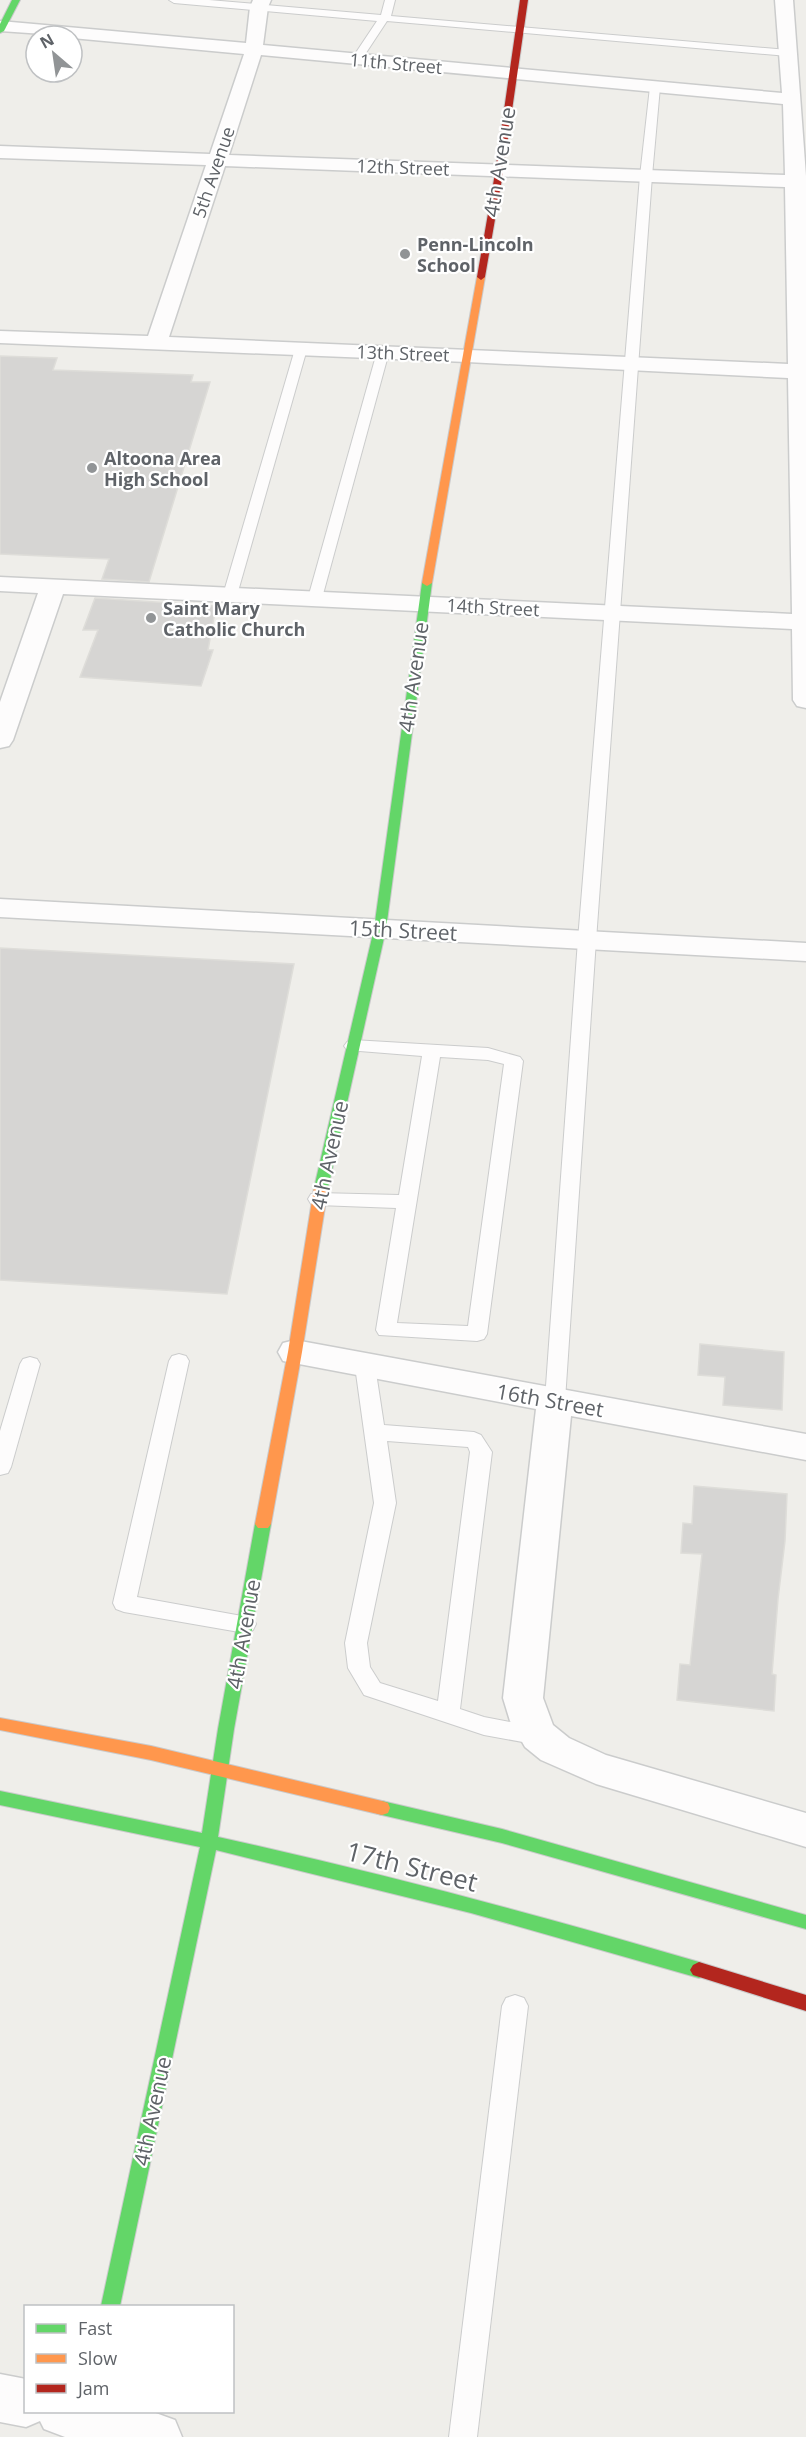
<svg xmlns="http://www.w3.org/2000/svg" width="806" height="2437" font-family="'Open Sans',sans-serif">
	<rect width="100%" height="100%" fill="#efeeea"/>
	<g fill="#d6d5d3" stroke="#deddd9" stroke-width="1.5">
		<path d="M0,356L57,358L53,370L193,375L191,382H210L149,582L102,579L109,559L0,554Z"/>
		<path d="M95,598L216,606L208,650H213L201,686L80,677L98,630H83Z"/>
		<path d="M0,948L294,964L227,1294L0,1280Z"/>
		<path d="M700,1344L784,1352L782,1410L723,1405L725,1377L698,1375Z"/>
		<path d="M694,1486L787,1494L785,1541L778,1599L772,1674L776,1675L774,1711L677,1700L680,1664L690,1665L702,1554L681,1553L683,1523L692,1524Z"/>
	</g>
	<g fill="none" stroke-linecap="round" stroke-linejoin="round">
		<g stroke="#cbcccc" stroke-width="2">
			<g id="lane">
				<path d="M169,0H209L381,15L385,0H395L391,16L788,50L793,53L788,56L387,21L360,62L356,63L351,60L377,21L174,3Z"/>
				<path d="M655,84L660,87L652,176L596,940L565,1400L562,1405L555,1407L548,1405L545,1400L578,940L640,176L650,87Z"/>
				<path d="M301,345L307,349L237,595L230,599L225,598L223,595L295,349Z"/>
				<path d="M383,348L389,352L322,598L320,601H310L308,598L377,352Z"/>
				<path d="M353,1040L488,1048L520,1057L523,1061L487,1334L484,1339L477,1341L379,1335L376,1330L396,1208L318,1205L311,1204L308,1199L311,1194L318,1193L399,1195L422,1056L347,1050L344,1046L347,1042ZM440,1057L488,1060L504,1064L468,1326L397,1323Z"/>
				<path d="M179,1354L186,1356L189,1361L137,1597L253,1618L256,1624L253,1630L245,1633L124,1612L116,1609L113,1603L169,1361L172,1356Z"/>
				<path d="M30,1357L37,1359L40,1364L11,1467L8,1473L0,1475V1431L20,1364L23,1359Z"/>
				<path d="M365,1359L372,1361L375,1366L384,1425L474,1432L481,1435L492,1452L460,1709L484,1717L547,1729L551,1736L547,1743L539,1745L484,1735L364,1695L348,1668L345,1643L374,1503L355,1366L358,1361ZM387,1441L468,1447L470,1452L438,1701L380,1683L370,1667L367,1643L396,1503Z"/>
				<path d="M515,1995L524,1998L528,2006L477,2437H449L502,2006L506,1998Z"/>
			</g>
		</g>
		<g stroke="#cbcccc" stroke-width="3">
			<g id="street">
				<path d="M253,0H271L268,7L263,45L782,93L775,0H793L806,176V708L797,706L793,700L792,629L63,594L13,740L9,746L0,748V702L38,593L0,591V577L792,614L788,378L467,362L0,343V331L148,336L206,165L0,158V146L210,154L244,54L72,38V36L0,31V21L246,43L250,7ZM261,55L783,104L785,175L229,155ZM225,166L785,187L788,364L169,337Z"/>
				<path d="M0,899L806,943V961L0,917Z"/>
				<path d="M295,1340L806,1434V1460L571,1416L543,1698L553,1725L569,1738L606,1755L806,1813V1847L596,1784L541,1760L525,1747L510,1721L503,1698L536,1409L283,1361L278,1352L283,1343Z"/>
				<path d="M0,2374L26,2379V2412H153L175,2420L182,2437H65L44,2429L40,2421L26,2427L0,2422Z"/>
			</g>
		</g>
		<g stroke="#cacacb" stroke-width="2">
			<g id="fast">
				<path d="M12,0H20L4,31L0,33V24Z"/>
				<path d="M427,580L432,583L386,929L328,1188L321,1192L314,1188L374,929L422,583Z"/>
				<path d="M263,1518L268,1520L271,1524L234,1729L218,1837C380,1873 540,1915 699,1962L705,1965L708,1970L705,1975L699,1978L471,1913L216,1850L120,2306H101L200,1847L0,1805V1791L202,1833L218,1729L255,1524L258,1520Z"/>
				<path d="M382,1801L502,1829L806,1915V1929L502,1843L382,1815L376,1813L374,1808L376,1803Z"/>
			</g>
		</g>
		<g stroke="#cacacb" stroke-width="2">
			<g id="slow">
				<path d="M481,274L485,277L432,583L427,586L422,583L477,277Z"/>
				<path d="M321,1184L328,1188L302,1352L271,1524L268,1528H258L255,1524L288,1352L314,1188Z"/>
				<path d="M0,1718L151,1746L382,1801L388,1803L390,1808L388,1813L382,1815L151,1760L0,1730Z"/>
			</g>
		</g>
		<g stroke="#cacacb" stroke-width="2">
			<g id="jam">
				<path d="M520,0H528L502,179L485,277L481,280L477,277L494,179Z"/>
				<path d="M699,1962L806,1995V2011L693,1975L690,1970L693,1965Z"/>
			</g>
		</g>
		<use href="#lane" fill="#fdfcfc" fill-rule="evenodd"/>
		<use href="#street" fill="#fdfcfc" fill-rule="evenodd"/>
		<use href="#fast" fill="#63d668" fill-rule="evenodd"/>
		<use href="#slow" fill="#ff974d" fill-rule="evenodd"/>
		<use href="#jam" fill="#b3261e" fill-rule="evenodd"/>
	</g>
	<g fill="#919496" stroke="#fff" stroke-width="2">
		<circle cx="405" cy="254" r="6"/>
		<circle cx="92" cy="468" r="6"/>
		<circle cx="151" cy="618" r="6"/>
	</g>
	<g text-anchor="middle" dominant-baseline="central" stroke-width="4.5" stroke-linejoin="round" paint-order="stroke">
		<g font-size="18" fill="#5f6368" stroke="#fff">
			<text transform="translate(396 63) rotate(5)">11th Street</text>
			<text transform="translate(403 167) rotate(2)">12th Street</text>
			<text transform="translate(213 172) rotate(-71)">5th Avenue</text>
			<text transform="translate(403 353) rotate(2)">13th Street</text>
			<text transform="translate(493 607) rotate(3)">14th Street</text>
		</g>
		<g font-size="18" font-weight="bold" fill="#5f6368" stroke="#fff" text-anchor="start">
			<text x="417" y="244">Penn-Lincoln<tspan x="417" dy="21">School</tspan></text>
			<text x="104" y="458">Altoona Area<tspan x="104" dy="21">High School</tspan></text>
			<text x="163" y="608">Saint Mary<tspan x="163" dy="21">Catholic Church</tspan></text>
		</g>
		<g font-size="21" fill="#5f6368" stroke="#fff">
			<text transform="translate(499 162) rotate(-81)">4th Avenue</text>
			<text transform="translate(413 677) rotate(-82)">4th Avenue</text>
			<text transform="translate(403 930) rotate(3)">15th Street</text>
			<text transform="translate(329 1155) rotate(-78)">4th Avenue</text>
			<text transform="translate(550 1400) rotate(10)">16th Street</text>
			<text transform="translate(243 1634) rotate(-80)">4th Avenue</text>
			<text transform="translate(152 2111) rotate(-78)">4th Avenue</text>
		</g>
		<g font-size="26" fill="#5f6368" stroke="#fff">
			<text transform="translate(412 1866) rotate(14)">17th Street</text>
		</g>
	</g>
	<rect x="24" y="2305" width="210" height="108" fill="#ffffff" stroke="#bfc1c3" stroke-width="1.5"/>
	<rect x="36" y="2324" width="30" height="9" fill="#63d668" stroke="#bfc1c3" stroke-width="1.5"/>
	<text x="78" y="2335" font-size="18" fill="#5f6368">Fast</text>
	<rect x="36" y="2354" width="30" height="9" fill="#ff974d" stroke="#bfc1c3" stroke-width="1.5"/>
	<text x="78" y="2365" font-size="18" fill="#5f6368">Slow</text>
	<rect x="36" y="2384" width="30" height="9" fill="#b3261e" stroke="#bfc1c3" stroke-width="1.5"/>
	<text x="78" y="2395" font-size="18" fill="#5f6368">Jam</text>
	<g transform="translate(54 54) rotate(331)"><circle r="28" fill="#ffffff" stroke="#bfc1c3" stroke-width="1.5"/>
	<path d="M0-4.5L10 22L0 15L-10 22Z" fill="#919496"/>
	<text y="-9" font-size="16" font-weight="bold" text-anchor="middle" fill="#5f6368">N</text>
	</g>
</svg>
